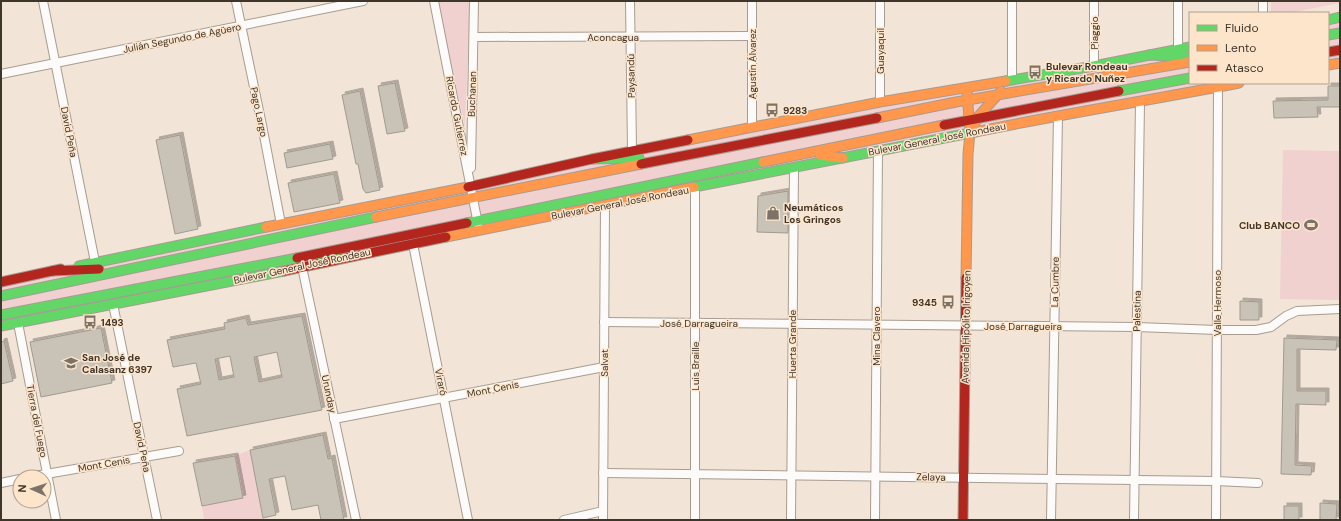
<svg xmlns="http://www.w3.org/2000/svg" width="1341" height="521" font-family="'DM Sans',sans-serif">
	<defs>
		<filter id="shadow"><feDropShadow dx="3" dy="-3" stdDeviation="0" flood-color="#0004"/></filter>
	</defs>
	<rect width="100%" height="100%" fill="#f2e4d6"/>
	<g fill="#f1d0d0">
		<path d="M437,1H470L465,126Z"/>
		<path d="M1271,1H1340V3L1289,13H1271Z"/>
		<path d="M1340,17V63L1328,65V20Z"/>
		<path d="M1190,47V83H1239L1,326V282L281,224Z"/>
		<path d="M1283,150L1340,151V300L1280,299Z"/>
		<path d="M250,450L264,520H204L202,506L243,498L235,456Z"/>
	</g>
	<g fill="#c9c2b6" stroke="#a19a8e" fill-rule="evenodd" filter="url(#shadow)">
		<path d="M395,83L405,131L387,134L378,86Z"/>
		<path d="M1328,86H1340V107H1317L1318,117L1274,118L1273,101L1328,100Z"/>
		<path d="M360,91L380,190L366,193L363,189L358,164H356L342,95Z"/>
		<path d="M180,135L198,229L175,234L156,140Z"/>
		<path d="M330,144L333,159L287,168L284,153Z"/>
		<path d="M334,174L340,203L294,212L288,183Z"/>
		<path d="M788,191V233L757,232L758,196Z"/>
		<path d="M1240,301L1259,302V320H1240Z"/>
		<path d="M302,316L322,410L187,436L177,389L201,384L196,363L173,367L167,340L225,329L224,323L246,318L248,325ZM277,352L282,377L259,382L254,357ZM230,356L234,377L219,380L215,359Z"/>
		<path d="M101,328L112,383L41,397L30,342Z"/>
		<path d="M1284,338L1337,340L1336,350L1297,349V391H1326V405L1296,404L1295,465L1312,466L1311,475L1281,474Z"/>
		<path d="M4,341L13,381L1,384V342Z"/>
		<path d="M323,435L328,459L332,458L344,520H321L318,505L292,510L285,476L269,479L276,515L263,518L250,450Z"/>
		<path d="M235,456L243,498L202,506L193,463Z"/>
		<path d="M1320,503L1337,504L1336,520H1320Z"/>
		<rect x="1284" y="506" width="15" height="14"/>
	</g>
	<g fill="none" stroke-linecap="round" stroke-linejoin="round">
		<g stroke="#a79c92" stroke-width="10">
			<g id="street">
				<path d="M43,1L95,262"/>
				<path d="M236,1L262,125L281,224"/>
				<path d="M434,1L478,224"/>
				<path d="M630,1L632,151"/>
				<path d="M752,1V127"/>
				<path d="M1012,1V80"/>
				<path d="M1094,1V66"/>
				<path d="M1178,1V50"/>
				<path d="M1263,13V1"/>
				<path d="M474,37L752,36"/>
				<path d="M1,74L363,1"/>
				<path d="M880,102V1"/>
				<path d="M471,168L474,1"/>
				<path d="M695,188V520"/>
				<path d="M413,244L468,520"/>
				<path d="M302,267L356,520"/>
				<path d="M113,304L157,520"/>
				<path d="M604,322L1137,327L1217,330H1256L1271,327L1286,316L1297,311L1340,309"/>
				<path d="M18,323L56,520"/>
				<path d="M334,419L604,367"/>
				<path d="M603,473L1216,481L1258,483"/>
				<path d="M29,477L179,451"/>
				<path d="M1,483L20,479"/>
				<path d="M564,520L603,511"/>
				<path d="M603,520L605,205"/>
				<path d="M791,520L794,168"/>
				<path d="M875,520L878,151"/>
				<path d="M1051,520L1058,116"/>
				<path d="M1134,520L1140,102"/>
				<path d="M1216,520L1218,87"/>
			</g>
		</g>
		<g stroke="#a79c92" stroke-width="11">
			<g id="fast">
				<path d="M1328,20L1340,17"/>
				<path d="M1328,35L1340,33"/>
				<path d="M1149,55L1188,57"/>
				<path d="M1006,81L1094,66L1190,47"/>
				<path d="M1119,91L1190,78"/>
				<path d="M592,159L639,158"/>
				<path d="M694,187L975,132"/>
				<path d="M467,223L763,162"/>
				<path d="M318,260L340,258"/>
				<path d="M79,266L266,227"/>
				<path d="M1,296L376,217"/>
				<path d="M1,315L297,258"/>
				<path d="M1,326L284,271"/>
			</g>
		</g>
		<g stroke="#a79c92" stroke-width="11">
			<g id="slow">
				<path d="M1328,65L1340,63"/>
				<path d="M877,118L956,102L1190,62"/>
				<path d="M975,123L977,118L1001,91"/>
				<path d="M975,132C1063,114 1151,100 1239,83"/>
				<path d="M688,140L880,102L1006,81"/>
				<path d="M820,155L843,158"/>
				<path d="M763,162L944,125"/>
				<path d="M376,217L641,164"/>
				<path d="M266,227L468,187"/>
				<path d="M446,237L694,187"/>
				<path d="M966,278L968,154L970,133L967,91"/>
			</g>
		</g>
		<g stroke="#a79c92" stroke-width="11">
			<g id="jam">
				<path d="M1328,52L1340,50"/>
				<path d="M944,125L1119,91"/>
				<path d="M641,164L877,118"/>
				<path d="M468,187L592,159L688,140"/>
				<path d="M297,258L467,223"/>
				<path d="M52,271L99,269"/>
				<path d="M284,271L446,237"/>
				<path d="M1,282L61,269"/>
				<path d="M963,520L966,278"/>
			</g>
		</g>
		<use href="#street" stroke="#fdfbf9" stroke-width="8"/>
		<use href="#fast" stroke="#63d668" stroke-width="9"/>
		<use href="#slow" stroke="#ff974d" stroke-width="9"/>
		<use href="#jam" stroke="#b3261e" stroke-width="9"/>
	</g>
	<defs>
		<g id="bus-bare" transform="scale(1.08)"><path d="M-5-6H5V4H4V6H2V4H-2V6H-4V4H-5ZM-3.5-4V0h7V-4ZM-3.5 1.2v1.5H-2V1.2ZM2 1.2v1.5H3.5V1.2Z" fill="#7d7267" stroke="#fde5cb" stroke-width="2.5" paint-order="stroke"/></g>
		<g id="shop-bare" transform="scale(1.08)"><path d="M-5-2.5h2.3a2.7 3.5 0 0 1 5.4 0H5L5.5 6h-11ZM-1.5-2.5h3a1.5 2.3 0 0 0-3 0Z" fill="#7d7267" stroke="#fde5cb" stroke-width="2.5" paint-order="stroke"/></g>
		<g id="stadium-bare" transform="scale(1.08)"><path d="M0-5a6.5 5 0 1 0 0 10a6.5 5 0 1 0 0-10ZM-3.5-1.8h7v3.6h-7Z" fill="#7d7267" stroke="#fde5cb" stroke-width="2.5" paint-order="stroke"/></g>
		<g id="school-bare" transform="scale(1.08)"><path d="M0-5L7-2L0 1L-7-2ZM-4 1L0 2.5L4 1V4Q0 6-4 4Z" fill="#7d7267" stroke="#fde5cb" stroke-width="2.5" paint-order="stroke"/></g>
	</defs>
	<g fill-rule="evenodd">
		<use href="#bus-bare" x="1035" y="72"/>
		<use href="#bus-bare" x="772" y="110"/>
		<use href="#shop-bare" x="773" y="213"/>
		<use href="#stadium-bare" x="1311" y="225"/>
		<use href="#bus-bare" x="948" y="302"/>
		<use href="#bus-bare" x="90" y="322"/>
		<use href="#school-bare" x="71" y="363"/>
	</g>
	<g text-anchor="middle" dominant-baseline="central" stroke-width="3" stroke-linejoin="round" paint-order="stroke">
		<g font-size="10" fill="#3e352b" stroke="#fde5cb">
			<text transform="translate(1094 33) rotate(-90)">Piaggio</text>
			<text x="613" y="37">Aconcagua</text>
			<text transform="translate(182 38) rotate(-11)">Julián Segundo de Agüero</text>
			<text transform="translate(880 51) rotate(-90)">Guayaquil</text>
			<text transform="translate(752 64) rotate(-90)">Agustín Álvarez</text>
			<text transform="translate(631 76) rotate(-91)">Paysandú</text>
			<text transform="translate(472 94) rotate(-88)">Buchanan</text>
			<text transform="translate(259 112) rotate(78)">Pago Largo</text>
			<text transform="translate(457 116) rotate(79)">Ricardo Gutierrez</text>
			<text transform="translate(69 132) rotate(79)">David Peña</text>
			<text transform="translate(937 139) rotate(-11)">Bulevar General José Rondeau</text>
			<text transform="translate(620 203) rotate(-11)">Bulevar General José Rondeau</text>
			<text transform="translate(302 266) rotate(-12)">Bulevar General José Rondeau</text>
			<text transform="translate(1055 282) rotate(-89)">La Cumbre</text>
			<text transform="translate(1217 303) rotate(-90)">Valle Hermoso</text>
			<text transform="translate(1137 311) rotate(-89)">Palestina</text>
			<text x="699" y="323">José Darragueira</text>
			<text x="1023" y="326">José Darragueira</text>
			<text transform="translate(966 327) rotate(-89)">Avenida Hipólito Irigoyen</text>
			<text transform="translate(876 336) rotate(-90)">Mina Clavero</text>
			<text transform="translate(792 344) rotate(-90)">Huerta Grande</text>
			<text transform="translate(604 363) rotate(-90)">Salvat</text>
			<text transform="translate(695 366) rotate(-90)">Luis Braille</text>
			<text transform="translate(441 382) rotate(78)">Viraró</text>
			<text transform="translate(493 389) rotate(-11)">Mont Cenis</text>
			<text transform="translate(329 394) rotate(78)">Urunday</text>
			<text transform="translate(37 421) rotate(79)">Tierra del Fuego</text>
			<text transform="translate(142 447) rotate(78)">David Peña</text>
			<text transform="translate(104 464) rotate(-10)">Mont Cenis</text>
			<text transform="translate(931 477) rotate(1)">Zelaya</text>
		</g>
		<g font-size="10" font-weight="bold" fill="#3e352b" stroke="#fde5cb" text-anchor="start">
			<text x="1046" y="66">Bulevar Rondeau<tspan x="1046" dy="12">y Ricardo Nuñez</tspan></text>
			<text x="783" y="110">9283</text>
			<text x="784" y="207">Neumáticos<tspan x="784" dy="12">Los Gringos</tspan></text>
			<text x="1300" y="225" text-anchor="end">Club BANCO</text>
			<text x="937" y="302" text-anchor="end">9345</text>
			<text x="101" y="322">1493</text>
			<text x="82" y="357">San José de<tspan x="82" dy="12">Calasanz 6397</tspan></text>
		</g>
	</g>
	<rect width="1341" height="521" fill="none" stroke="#3e352b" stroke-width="4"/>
	<rect x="1189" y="12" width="140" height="72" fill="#fde5cb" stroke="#b19f8b"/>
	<rect x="1197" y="25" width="20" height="6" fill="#63d668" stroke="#b19f8b"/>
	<text x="1225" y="32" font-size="12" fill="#3e352b">Fluido</text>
	<rect x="1197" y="45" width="20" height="6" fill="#ff974d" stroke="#b19f8b"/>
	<text x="1225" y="52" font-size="12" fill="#3e352b">Lento</text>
	<rect x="1197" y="65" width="20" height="6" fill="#b3261e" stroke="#b19f8b"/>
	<text x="1225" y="72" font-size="12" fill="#3e352b">Atasco</text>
	<g transform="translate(32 489) rotate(273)"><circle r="19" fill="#fde5cb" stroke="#b19f8b"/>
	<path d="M0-3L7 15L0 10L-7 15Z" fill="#7d7267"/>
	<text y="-6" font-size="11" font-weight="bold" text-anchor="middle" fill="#3e352b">N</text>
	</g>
</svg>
